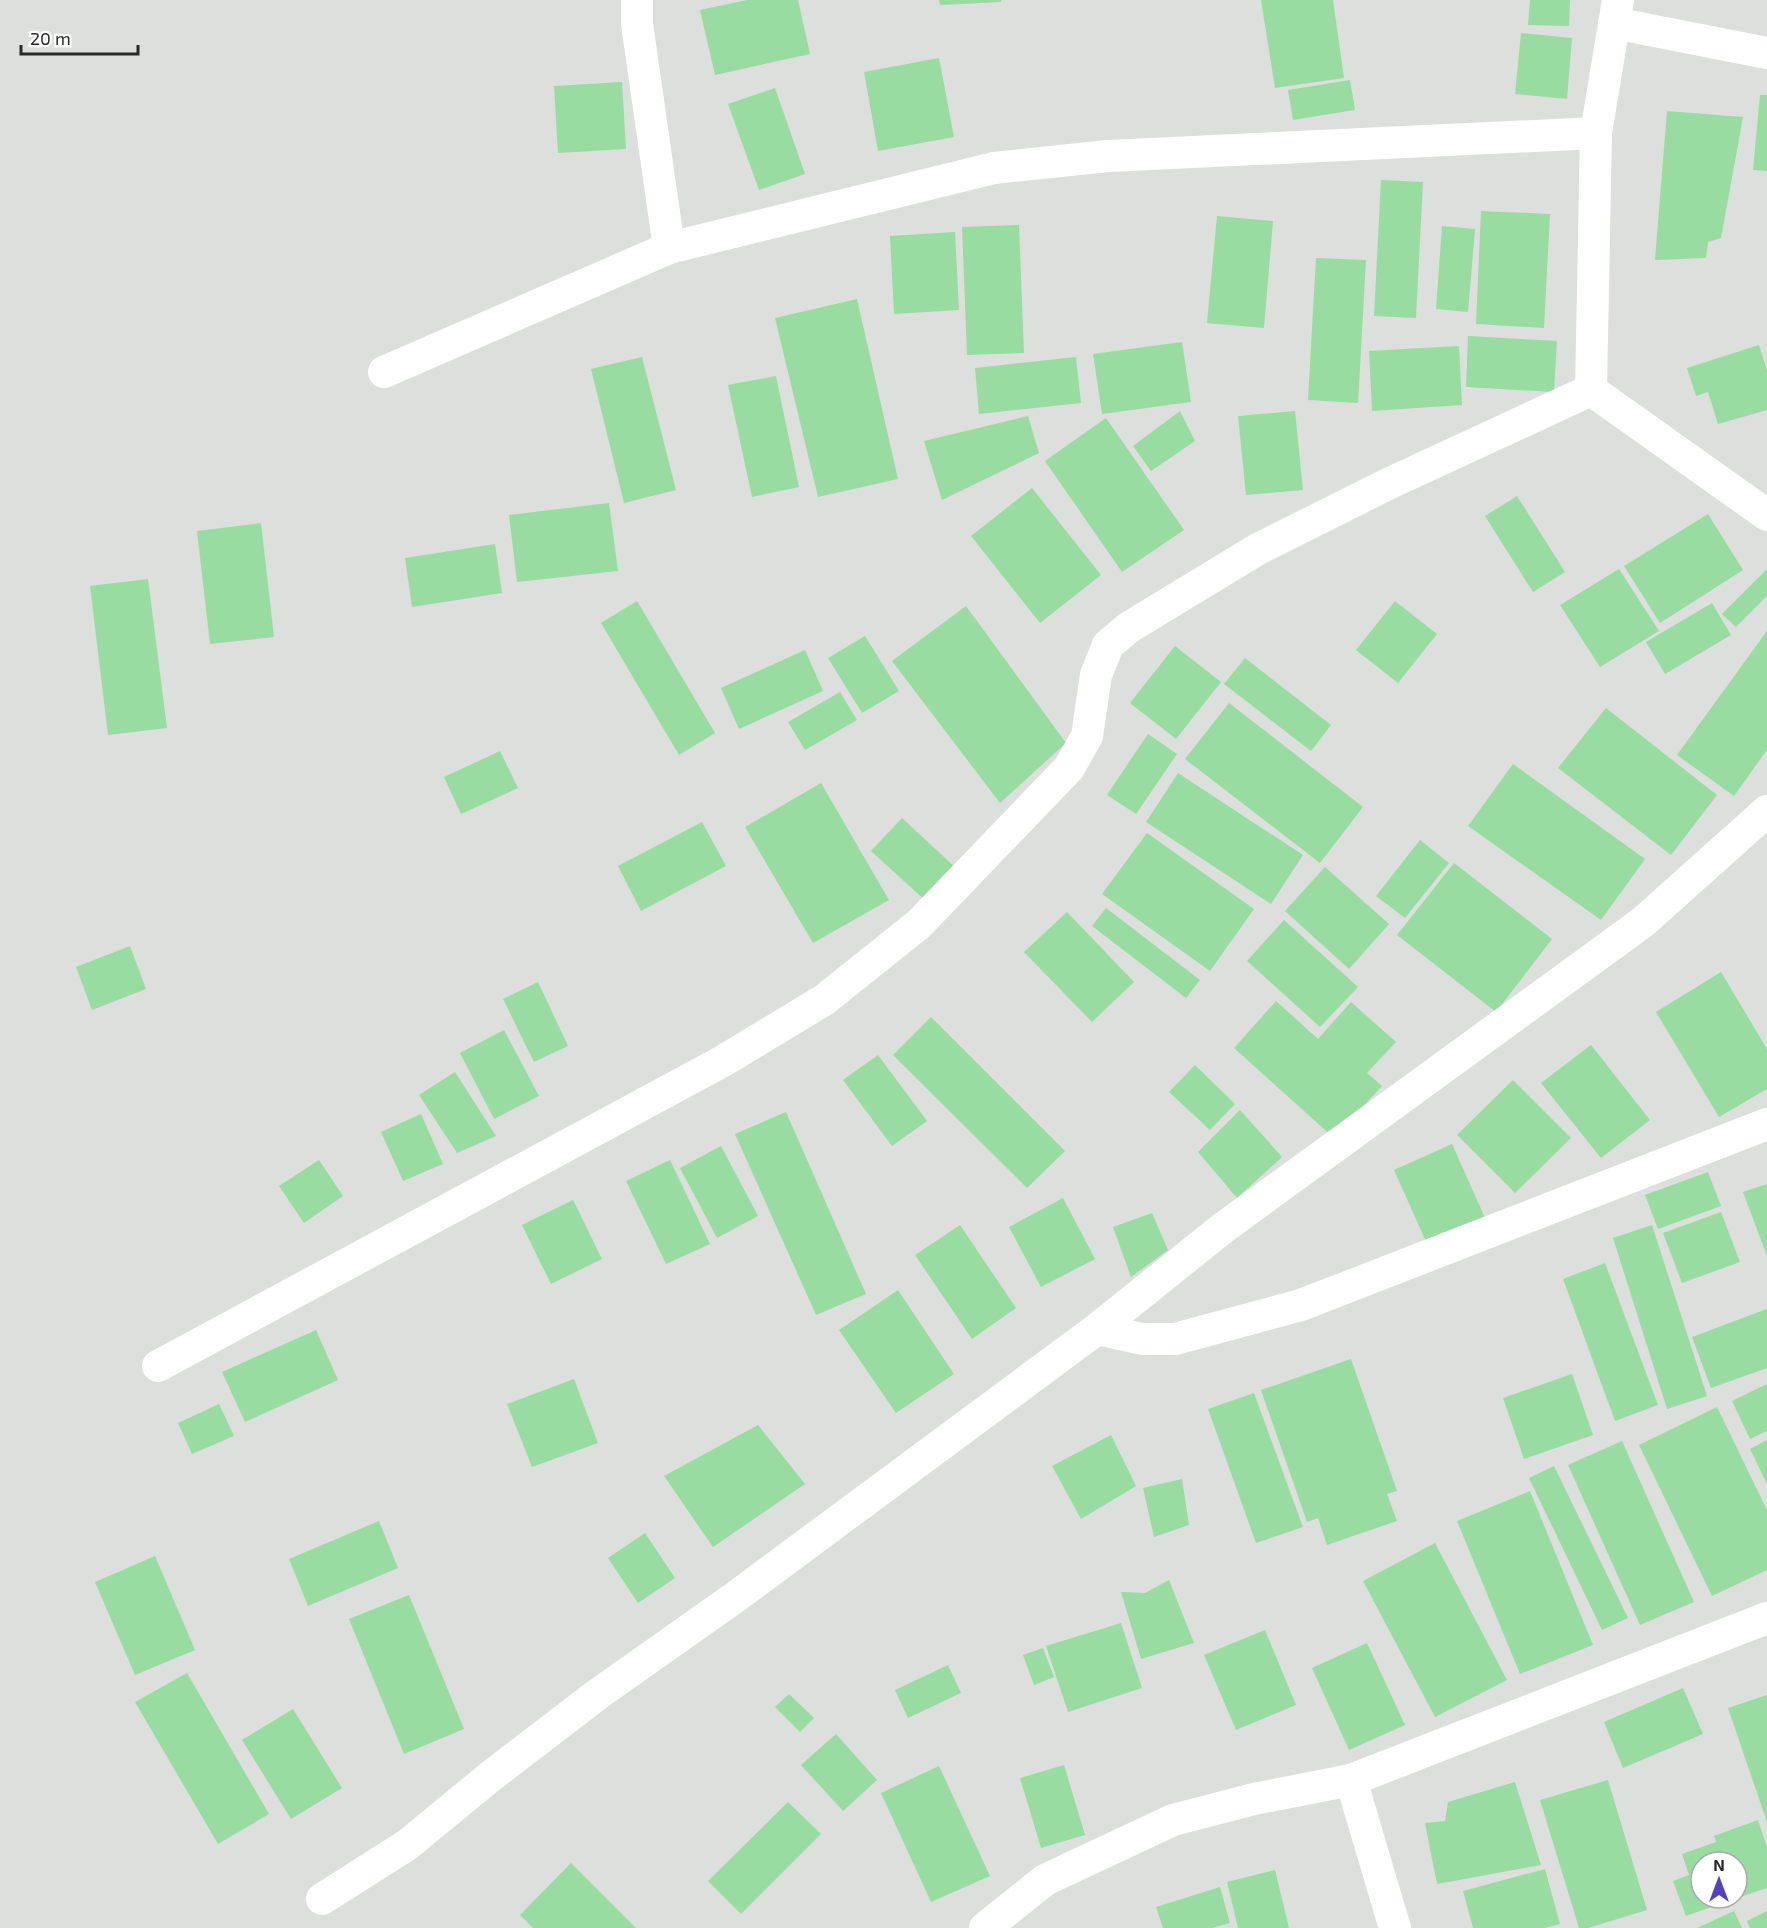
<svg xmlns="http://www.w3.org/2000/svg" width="1767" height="1928" font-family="'Exo 2',sans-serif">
	<rect width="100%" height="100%" fill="#dcdfdc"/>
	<g fill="#98dca1">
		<path d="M747,0H798L810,54L715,75L700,10Z"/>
		<path d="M939,0H1001V2L940,5Z"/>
		<path d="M1261,0H1333L1344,78L1275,88Z"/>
		<path d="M1530,0H1570L1569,26L1528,25Z"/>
		<path d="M1521,33L1572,38L1567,99L1515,94Z"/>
		<path d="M939,58L954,137L878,151L864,72Z"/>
		<path d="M1350,80L1355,110L1293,120L1288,90Z"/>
		<path d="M622,82L626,149L558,153L554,86Z"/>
		<path d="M775,88L805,174L759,190L728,104Z"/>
		<path d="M1760,95H1767V171L1753,170Z"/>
		<path d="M1667,111L1743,117L1721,238L1708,242L1706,258L1655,260Z"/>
		<path d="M1381,180L1423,182L1416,318L1374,316Z"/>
		<path d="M1481,211L1550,214L1544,328L1476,324Z"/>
		<path d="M1217,216L1273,221L1264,328L1207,323Z"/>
		<path d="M1019,225L1024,353L967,355L962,227Z"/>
		<path d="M1442,226L1475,229L1468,312L1436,309Z"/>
		<path d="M955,232L959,310L894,314L890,236Z"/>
		<path d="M1316,258L1366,260L1358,403L1308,400Z"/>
		<path d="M857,299L898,479L818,497L775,318Z"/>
		<path d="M1468,336L1557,341L1554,392L1466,387Z"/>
		<path d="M1182,342L1191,402L1102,414L1093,354Z"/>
		<path d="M1759,345L1767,370V410L1718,424L1708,392L1696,396L1687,368Z"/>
		<path d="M1459,346L1462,405L1372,411L1369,351Z"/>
		<path d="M642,357L676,490L624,503L591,369Z"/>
		<path d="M1076,357L1081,403L979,414L975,368Z"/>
		<path d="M776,376L799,487L752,497L728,385Z"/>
		<path d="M1180,411L1195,441L1151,471L1133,446Z"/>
		<path d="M1295,411L1303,490L1246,495L1238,416Z"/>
		<path d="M1028,416L1039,453L942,500L924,441Z"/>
		<path d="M1106,418L1184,530L1122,572L1045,461Z"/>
		<path d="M1032,488L1101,575L1040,623L971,536Z"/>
		<path d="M1517,496L1565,572L1533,592L1485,516Z"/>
		<path d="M609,503L618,571L517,582L509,515Z"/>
		<path d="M1708,514L1743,570L1660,623L1624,566Z"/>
		<path d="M261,523L274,637L210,644L197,531Z"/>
		<path d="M495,544L502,593L412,607L405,558Z"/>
		<path d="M1619,569L1659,631L1600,667L1560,605Z"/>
		<path d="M1767,569V596L1736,627L1722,614Z"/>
		<path d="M148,579L167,728L108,735L90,586Z"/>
		<path d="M637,601L715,733L679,755L601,623Z"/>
		<path d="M1395,601L1437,634L1398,683L1356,650Z"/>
		<path d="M1712,603L1731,635L1665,674L1646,642Z"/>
		<path d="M966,606L1066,743L1000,803L892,661Z"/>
		<path d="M1767,631V750L1734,796L1677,755Z"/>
		<path d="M865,636L899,691L862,713L828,658Z"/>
		<path d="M1175,646L1221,682L1176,739L1130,703Z"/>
		<path d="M805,650L823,691L739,729L721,688Z"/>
		<path d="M1245,658L1331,725L1311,751L1224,684Z"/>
		<path d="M840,692L857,720L805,750L788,722Z"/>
		<path d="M1229,703L1363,807L1320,863L1185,759Z"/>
		<path d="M1606,708L1717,795L1671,855L1558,768Z"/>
		<path d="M1148,734L1177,754L1136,814L1107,795Z"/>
		<path d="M500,751L518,788L461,814L444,777Z"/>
		<path d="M1513,764L1645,859L1601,920L1468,826Z"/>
		<path d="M1178,773L1303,855L1271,904L1146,822Z"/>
		<path d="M821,783L889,900L813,943L745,827Z"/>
		<path d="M902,818L958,870L927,902L871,851Z"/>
		<path d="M702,822L726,866L641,911L618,866Z"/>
		<path d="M1147,833L1254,909L1210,971L1102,894Z"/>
		<path d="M1420,840L1449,863L1405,918L1376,896Z"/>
		<path d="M1454,863L1552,939L1496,1012L1397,935Z"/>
		<path d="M1325,867L1389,924L1349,969L1285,911Z"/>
		<path d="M1106,908L1200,980L1186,998L1092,926Z"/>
		<path d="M1067,912L1134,982L1092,1022L1024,952Z"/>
		<path d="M1284,920L1358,987L1320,1027L1247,961Z"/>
		<path d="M130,946L146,989L92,1010L76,967Z"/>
		<path d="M1721,972L1767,1049V1089L1719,1117L1656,1012Z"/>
		<path d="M538,982L568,1046L534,1062L503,999Z"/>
		<path d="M1276,1001L1318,1039L1351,1002L1396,1042L1367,1073L1382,1086L1334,1138L1234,1048Z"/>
		<path d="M931,1017L1065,1151L1027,1188L893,1055Z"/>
		<path d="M504,1030L539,1096L494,1119L460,1053Z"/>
		<path d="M1591,1045L1650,1120L1601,1158L1541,1083Z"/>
		<path d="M878,1055L927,1121L892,1146L843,1080Z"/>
		<path d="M1195,1065L1235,1104L1210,1130L1169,1092Z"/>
		<path d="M455,1072L496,1136L457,1153L419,1095Z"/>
		<path d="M1513,1080L1571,1138L1515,1193L1457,1135Z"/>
		<path d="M1240,1110L1282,1157L1237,1198L1198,1152Z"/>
		<path d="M786,1112L866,1294L816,1315L735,1134Z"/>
		<path d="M421,1114L443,1164L403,1181L381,1132Z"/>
		<path d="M1452,1144L1486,1220L1428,1246L1394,1170Z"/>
		<path d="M721,1146L758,1216L717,1238L680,1168Z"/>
		<path d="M319,1160L343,1196L304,1223L279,1186Z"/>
		<path d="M670,1160L710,1244L666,1264L626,1181Z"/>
		<path d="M1708,1172L1721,1206L1658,1229L1645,1195Z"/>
		<path d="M1767,1184V1256L1743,1192Z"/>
		<path d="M1063,1198L1095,1259L1041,1287L1009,1227Z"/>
		<path d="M573,1200L602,1259L551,1284L522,1225Z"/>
		<path d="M1721,1212L1740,1262L1682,1283L1663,1233Z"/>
		<path d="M1152,1213L1168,1250L1131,1277L1113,1227Z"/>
		<path d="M960,1225L1016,1308L972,1339L915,1255Z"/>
		<path d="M1652,1225L1707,1396L1667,1409L1613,1238Z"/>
		<path d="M1605,1263L1658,1405L1615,1421L1563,1279Z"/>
		<path d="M898,1290L954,1374L896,1413L839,1330Z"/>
		<path d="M1767,1309V1368L1711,1388L1692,1337Z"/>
		<path d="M316,1330L338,1380L245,1422L222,1372Z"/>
		<path d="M1351,1359L1397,1491L1387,1494L1397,1521L1327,1545L1318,1518L1307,1522L1261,1390Z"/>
		<path d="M1572,1374L1593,1435L1524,1459L1503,1398Z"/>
		<path d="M574,1379L598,1443L532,1467L507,1404Z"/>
		<path d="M1767,1384V1431L1750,1439L1732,1401Z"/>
		<path d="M1254,1393L1303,1527L1256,1543L1208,1409Z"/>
		<path d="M219,1404L234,1436L192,1454L178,1423Z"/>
		<path d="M1717,1407L1767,1510V1570L1712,1596L1639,1445Z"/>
		<path d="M758,1425L805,1484L713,1547L664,1476Z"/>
		<path d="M1111,1435L1136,1486L1081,1519L1052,1466Z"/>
		<path d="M1767,1440V1484L1750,1449Z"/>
		<path d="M1622,1441L1694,1602L1640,1625L1568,1465Z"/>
		<path d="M1554,1466L1628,1618L1602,1630L1529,1478Z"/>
		<path d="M1182,1479L1189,1525L1154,1537L1143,1488Z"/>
		<path d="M1530,1491L1593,1645L1520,1674L1457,1521Z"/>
		<path d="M379,1521L398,1568L308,1606L289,1559Z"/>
		<path d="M645,1533L675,1578L638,1603L608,1558Z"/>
		<path d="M1435,1543L1507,1680L1435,1717L1363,1581Z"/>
		<path d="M155,1556L195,1650L135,1675L95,1582Z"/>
		<path d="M1169,1580L1194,1643L1141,1659L1121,1592L1145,1593Z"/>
		<path d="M409,1595L464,1729L404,1754L349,1619Z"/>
		<path d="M1121,1623L1142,1688L1068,1712L1046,1646Z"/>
		<path d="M1265,1630L1296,1705L1236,1730L1204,1655Z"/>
		<path d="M1367,1643L1405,1725L1349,1750L1312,1668Z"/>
		<path d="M1043,1648L1054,1677L1034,1685L1023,1655Z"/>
		<path d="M948,1665L961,1693L908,1718L895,1690Z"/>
		<path d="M187,1673L269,1814L218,1844L135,1702Z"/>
		<path d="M1683,1688L1703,1734L1623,1768L1604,1722Z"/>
		<path d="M789,1694L814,1718L800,1732L775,1707Z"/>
		<path d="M1767,1695V1822L1728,1708Z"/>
		<path d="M293,1709L342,1788L291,1819L242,1740Z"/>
		<path d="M836,1734L877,1780L843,1811L801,1765Z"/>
		<path d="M1064,1765L1085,1835L1041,1848L1020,1778Z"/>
		<path d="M939,1766L990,1876L931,1902L881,1793Z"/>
		<path d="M1608,1780L1647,1910L1588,1928H1579L1540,1800Z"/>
		<path d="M1515,1782L1541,1865L1437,1884L1425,1823L1445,1821L1448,1802Z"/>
		<path d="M788,1802L821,1834L741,1914L708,1881Z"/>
		<path d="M1758,1820L1767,1847V1888L1737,1898V1862H1701V1898H1737L1686,1916L1673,1881L1689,1875L1682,1854L1716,1842L1714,1836Z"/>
		<path d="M571,1863L636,1928H533L520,1915Z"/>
		<path d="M1545,1869L1560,1924L1545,1928H1473L1463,1891Z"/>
		<path d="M1275,1870L1289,1928H1238L1227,1882Z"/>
		<path d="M1220,1887L1230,1923L1212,1928H1163L1156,1907Z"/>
		<path d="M1734,1911L1742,1928H1697Z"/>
		<path d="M1767,1911V1928H1750L1747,1921Z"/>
	</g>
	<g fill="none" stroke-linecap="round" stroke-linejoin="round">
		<g stroke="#fff" stroke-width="32">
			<path d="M637,0V24L669,248"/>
			<path d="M1614,23L1767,53"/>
			<path d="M384,372L669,248L994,168L1108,156L1596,133"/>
			<path d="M1591,390L1596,133L1618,0"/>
			<path d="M1591,390L1767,515"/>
			<path d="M1097,1329L1142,1339H1175L1301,1305L1767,1124"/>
			<path d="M158,1366L723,1061L824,1000L919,924L1069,768L1087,736L1096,675L1108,645L1128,628L1258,549L1390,483L1591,390"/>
			<path d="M322,1899L407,1845L491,1776L598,1694L734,1598L1097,1329L1223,1228L1643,922L1767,811"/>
			<path d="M985,1928L1045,1880L1173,1820L1254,1799L1351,1780"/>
			<path d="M1395,1928L1351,1780L1767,1618"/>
		</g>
	</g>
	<g transform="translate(1719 1880)"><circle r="28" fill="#ffffff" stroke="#a9aaa9" stroke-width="1.5"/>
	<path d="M0-4.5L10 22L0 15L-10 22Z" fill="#5642ba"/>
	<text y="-9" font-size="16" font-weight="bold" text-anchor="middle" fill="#282a28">N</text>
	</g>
	<path d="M21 45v9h117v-9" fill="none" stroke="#282a28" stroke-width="3"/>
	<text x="30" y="45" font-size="18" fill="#282a28" stroke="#ffffff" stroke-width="4.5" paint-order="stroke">20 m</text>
</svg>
